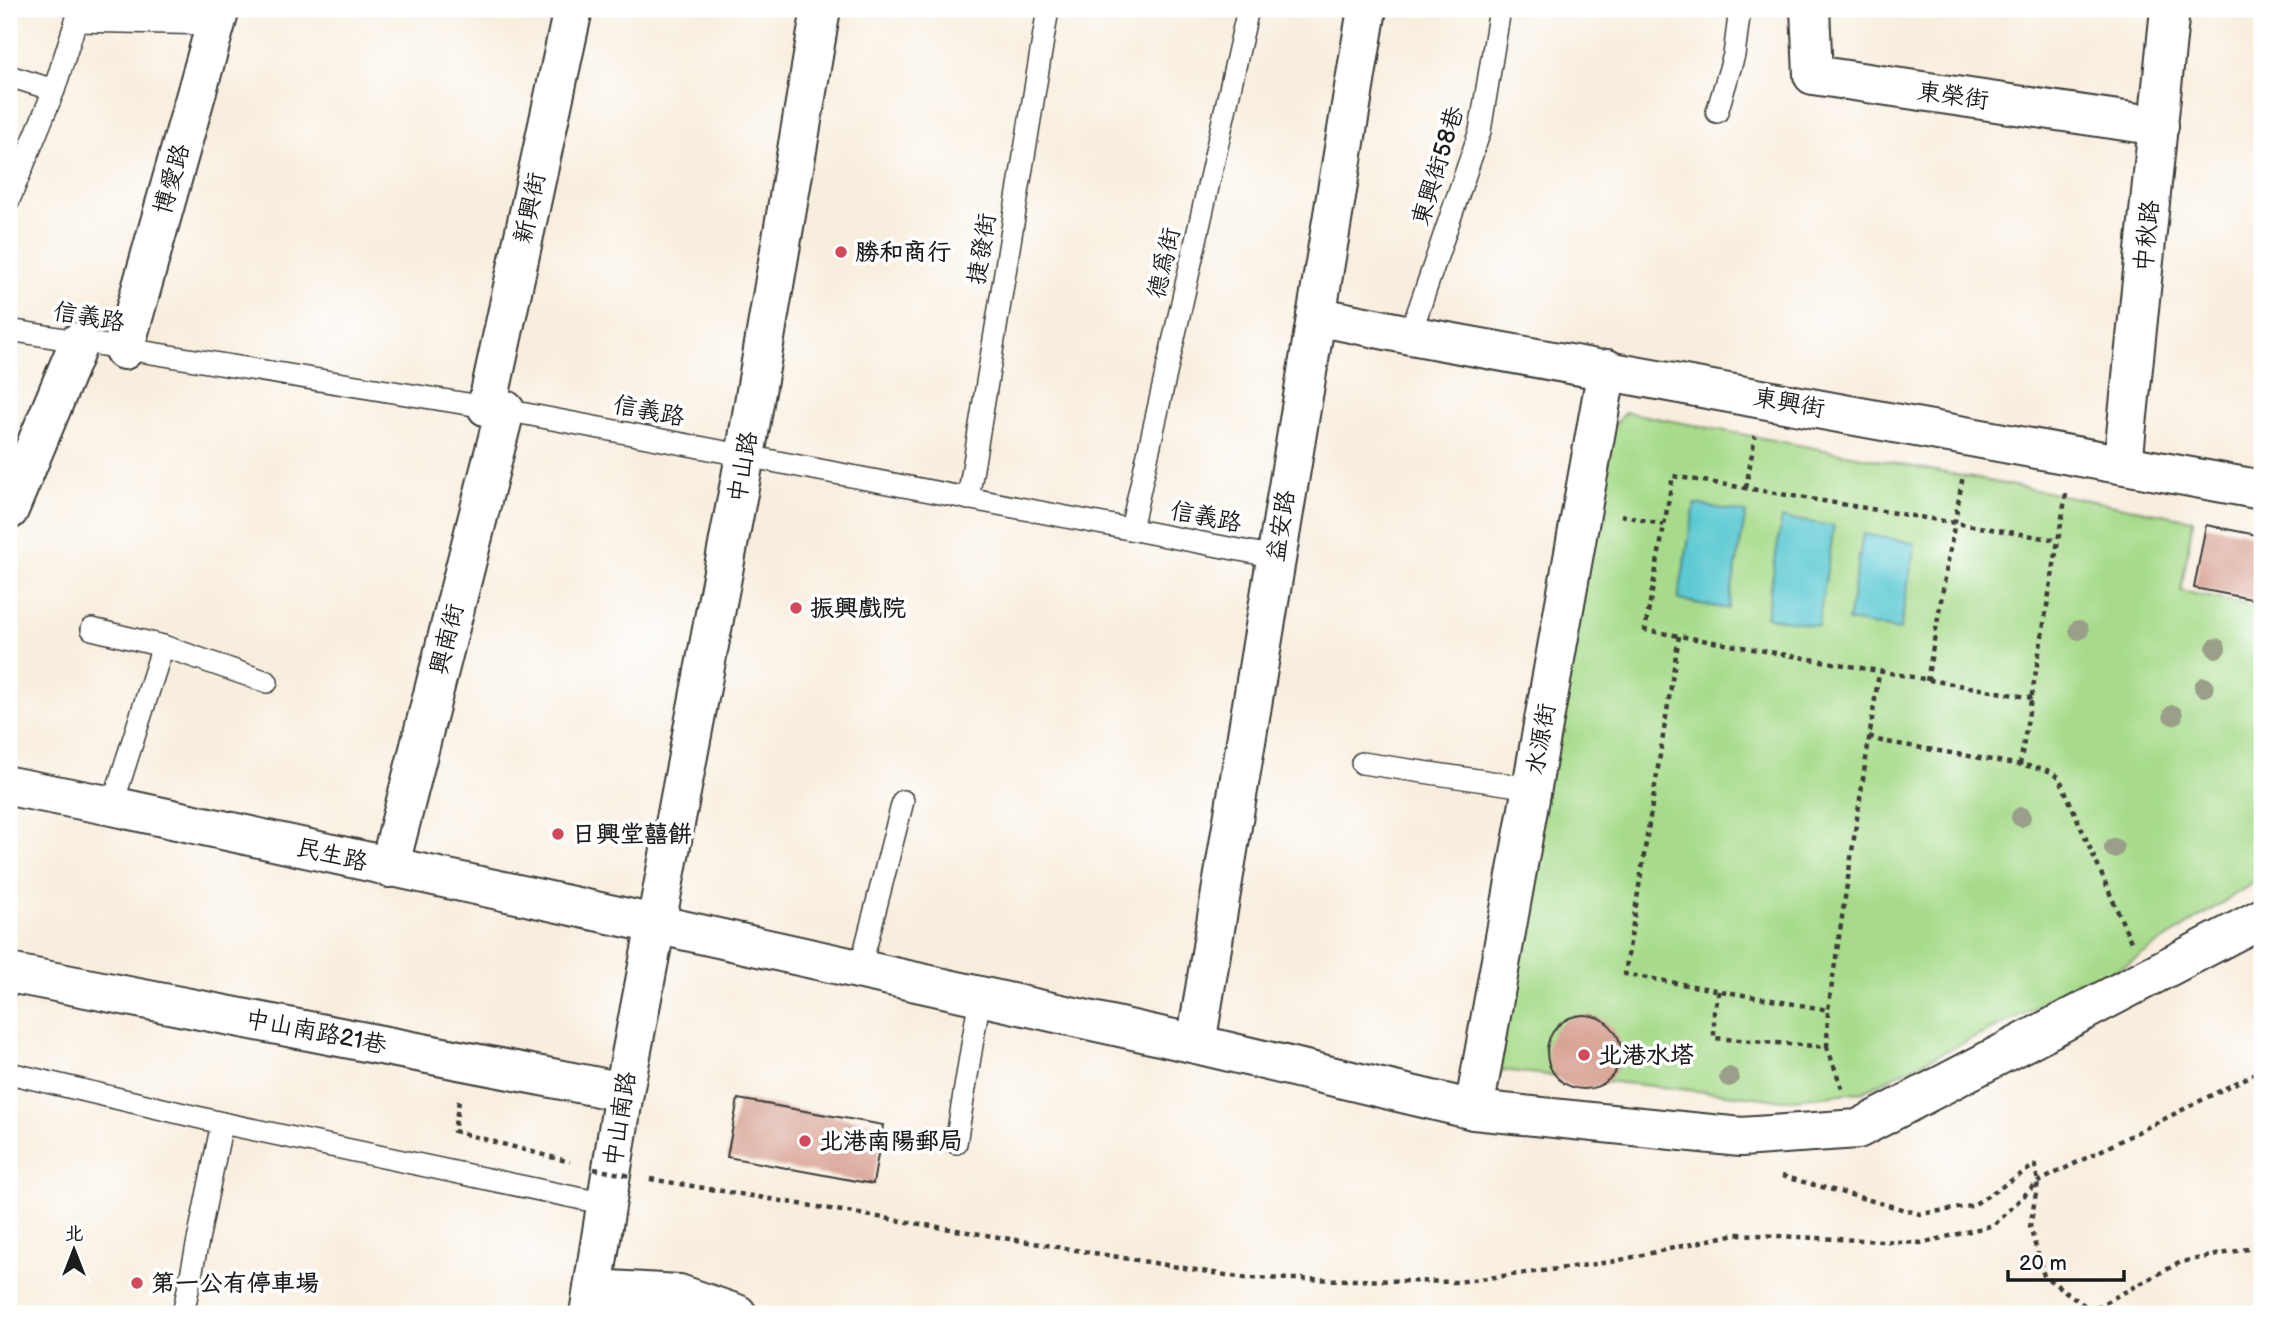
<svg xmlns="http://www.w3.org/2000/svg" width="2271" height="1323" font-family="'Balsamiq Sans','LXGW WenKai TC',sans-serif">
	<rect width="100%" height="100%" fill="#fff"/>
	<filter id="ink" filterUnits="userSpaceOnUse"><feTurbulence type="fractalNoise" baseFrequency=".0143" numOctaves="2"/><feDisplacementMap in="SourceGraphic" scale="14" xChannelSelector="R" yChannelSelector="G"/><feConvolveMatrix kernelMatrix="1 2 1 2 8 2 1 2 1" color-interpolation-filters="sRGB"/></filter>
	<filter id="wash" filterUnits="userSpaceOnUse"><feTurbulence type="fractalNoise" baseFrequency=".00686" numOctaves="4" result="noise"/><feDisplacementMap in="SourceGraphic" scale="28" xChannelSelector="R" yChannelSelector="G"/><feGaussianBlur stdDeviation="1.57" result="paint"/><feColorMatrix in="noise" values="0 0 0 0 0 0 0 0 0 0 0 0 0 0 0 0 0 1.4 0 .05"/><feComposite in="paint" operator="in"/></filter>
	<g filter="url(#wash)">
		<rect width="100%" height="100%" fill="#f8eede"/>
		<path fill="#a7db8b" stroke="#627c54" stroke-width="2" d="M1625,412L2193,520L2181,591L2262,608V877L2126,965L1861,1092L1783,1100L1492,1069L1612,428Z"/>
		<g fill="#5cc9d3" stroke="#3c7278" stroke-width="2">
			<path d="M1695,504L1746,513L1728,609L1678,600Z"/>
			<path d="M1782,518L1834,526L1818,626L1766,617Z"/>
			<path d="M1863,534L1915,543L1900,630L1848,621Z"/>
		</g>
		<g id="blocks">
			<g fill="#d59d8d">
				<path d="M2206,525L2262,536V601L2194,588Z"/>
				<circle cx="1584" cy="1052" r="37"/>
				<path d="M738,1099L883,1125L873,1184L727,1157Z"/>
			</g>
		</g>
	</g>
	<g filter="url(#ink)">
		<use href="#blocks" fill-opacity="0" stroke="#3d3c39" stroke-width="2"/>
		<g fill="none" stroke-linecap="round" stroke-linejoin="round">
			<g stroke="#3d3c39" stroke-width="24">
				<g id="lane">
					<path d="M9,76L54,90"/>
					<path d="M1717,112L1734,55L1740,9"/>
					<path d="M9,200L54,90L76,21L215,24"/>
					<path d="M9,330L505,410L1276,557"/>
					<path d="M1410,335L1480,131L1500,9"/>
					<path d="M968,499L1048,9"/>
					<path d="M1131,529L1248,9"/>
					<path d="M92,629L163,646"/>
					<path d="M1362,763L1532,788"/>
					<path d="M112,806L163,646L267,682"/>
					<path d="M860,969L903,801"/>
					<path d="M9,1073L222,1123L606,1204"/>
					<path d="M956,1143L980,996"/>
					<path d="M183,1314L222,1123"/>
				</g>
			</g>
			<g stroke="#3d3c39" stroke-width="42">
				<g id="street">
					<path d="M1810,9L1813,75L2159,126"/>
					<path d="M1316,316L1410,335L2262,490"/>
					<path d="M124,350L220,9"/>
					<path d="M487,407L573,9"/>
					<path d="M2123,464L2170,9"/>
					<path d="M9,510L79,342"/>
					<path d="M9,786L112,806L655,924L1196,1044L1474,1110L1741,1137L1858,1129L2262,918"/>
					<path d="M389,868L505,410"/>
					<path d="M9,973L624,1092"/>
					<path d="M1196,1044L1367,9"/>
					<path d="M1474,1110L1607,369"/>
					<path d="M593,1289L679,1294L737,1314"/>
					<path d="M589,1314L624,1092L745,456L821,9"/>
				</g>
			</g>
			<g stroke="#3d3c39" stroke-width="4.5" stroke-dasharray="5 5" stroke-linecap="butt">
				<path d="M1746,488L1755,436"/>
				<path d="M1621,515L1664,525"/>
				<path d="M1679,636L1625,974L1828,1010L1879,673"/>
				<path d="M1927,681L1963,475"/>
				<path d="M2032,698L1645,630L1673,476L2057,540"/>
				<path d="M1869,736L1881,741L2045,769L2059,777L2132,944"/>
				<path d="M2020,765L2066,494"/>
				<path d="M1719,991L1714,1012V1038L1827,1047L1843,1091"/>
				<path d="M1827,1047L1828,1010"/>
				<path d="M459,1101L454,1131L570,1162"/>
				<path d="M1782,1176L1920,1214L1972,1206L2035,1165L2038,1182L2030,1227L2044,1276L2091,1310"/>
				<path d="M650,1179L1244,1278L1457,1282L1611,1262L1736,1234L1922,1243L1994,1225L2038,1182L2262,1070"/>
				<path d="M2089,1314L2091,1310L2181,1262L2262,1246"/>
			</g>
			<use href="#lane" stroke="#fff" stroke-width="21"/>
			<use href="#street" stroke="#fff" stroke-width="38"/>
			<path stroke="#3d3c39" stroke-width="4.5" stroke-dasharray="5 5" stroke-linecap="butt" d="M594,1169L631,1176"/>
		</g>
		<g fill="#9a9f89">
			<circle cx="2079" cy="630" r="10"/>
			<circle cx="2216" cy="648" r="10"/>
			<circle cx="2204" cy="687" r="10"/>
			<circle cx="2173" cy="715" r="10"/>
			<circle cx="2021" cy="817" r="10"/>
			<circle cx="2114" cy="848" r="10"/>
			<circle cx="1729" cy="1077" r="10"/>
		</g>
	</g>
	<g fill="#d1495b" stroke="#fff" stroke-width="2.5">
		<circle cx="841" cy="252" r="7"/>
		<circle cx="796" cy="608" r="7"/>
		<circle cx="558" cy="834" r="7"/>
		<circle cx="1584" cy="1055" r="7"/>
		<circle cx="805" cy="1141" r="7"/>
		<circle cx="137" cy="1283" r="7"/>
	</g>
	<g text-anchor="middle" dominant-baseline="central" stroke-width="7" stroke-linejoin="round" paint-order="stroke">
		<g font-size="24" fill="#1c1c1c" stroke="#fff">
			<text transform="translate(1953 96) rotate(8)">東榮街</text>
			<text transform="translate(1438 166) rotate(-73)">東興街58巷</text>
			<text transform="translate(172 179) rotate(-74)">博愛路</text>
			<text transform="translate(530 208) rotate(-78)">新興街</text>
			<text transform="translate(2147 236) rotate(-84)">中秋路</text>
			<text transform="translate(982 249) rotate(-81)">捷發街</text>
			<text transform="translate(1164 263) rotate(-77)">德為街</text>
			<text transform="translate(89 317) rotate(10)">信義路</text>
			<text transform="translate(1789 403) rotate(10)">東興街</text>
			<text transform="translate(649 411) rotate(11)">信義路</text>
			<text transform="translate(743 467) rotate(-80)">中山路</text>
			<text transform="translate(1206 517) rotate(11)">信義路</text>
			<text transform="translate(1281 526) rotate(-81)">益安路</text>
			<text transform="translate(447 639) rotate(-76)">興南街</text>
			<text transform="translate(1541 739) rotate(-80)">水源街</text>
			<text transform="translate(332 855) rotate(13)">民生路</text>
			<text transform="translate(316 1032) rotate(11)">中山南路21巷</text>
			<text transform="translate(620 1119) rotate(-81)">中山南路</text>
		</g>
		<g font-size="24" font-weight="bold" fill="#1c1c1c" stroke="#fff" text-anchor="start">
			<text x="855" y="252">勝和商行</text>
			<text x="810" y="608">振興戲院</text>
			<text x="572" y="834">日興堂囍餅</text>
			<text x="1598" y="1055">北港水塔</text>
			<text x="819" y="1141">北港南陽郵局</text>
			<text x="151" y="1283">第一公有停車場</text>
		</g>
	</g>
	<rect width="2271" height="1323" fill="none" stroke="#fff" stroke-width="35"/>
	<g transform="translate(74 1250)" stroke="#ffffff" stroke-width="5" paint-order="stroke">
	<path d="M0-5L12 26L0 18L-12 26Z" fill="#1c1c1c"/>
	<text y="-10" font-size="19" font-weight="bold" text-anchor="middle" fill="#1c1c1c">北</text>
	</g>
	<path d="M2008 1270v10h116v-10" fill="none" stroke="#1c1c1c" stroke-width="3.5"/>
	<text x="2019" y="1270" font-size="21" fill="#1c1c1c" stroke="#ffffff" stroke-width="5" paint-order="stroke">20 m</text>
</svg>
